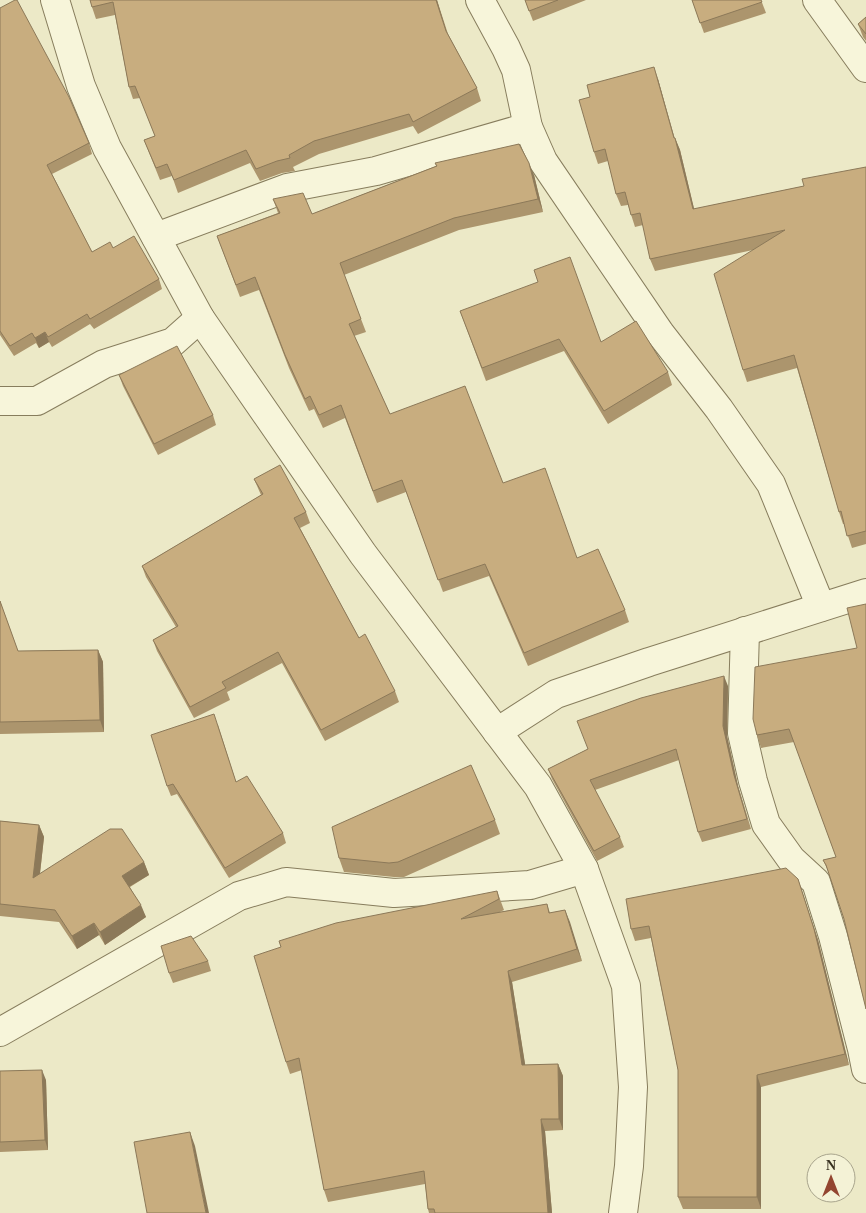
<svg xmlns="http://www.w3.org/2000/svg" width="866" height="1213" font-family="Georgia,serif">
	<rect width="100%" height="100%" fill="#ece9c7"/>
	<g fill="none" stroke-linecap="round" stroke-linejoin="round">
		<g stroke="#877d5d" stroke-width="30">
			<g id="minor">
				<path d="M55,0L81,86L107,148L200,318L363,554L538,786L584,869L626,986L633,1087L629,1166L623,1213"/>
				<path d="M480,0L506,48L516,70L528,127L543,161L660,333L719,409L771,484L821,607"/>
				<path d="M817,0L866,68"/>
				<path d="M156,237L287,188L376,171L528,127"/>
				<path d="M0,401H37L104,364L173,342L200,318"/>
				<path d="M745,631L742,733L753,781L766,824L791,859L816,882L833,936L862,1049L866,1069"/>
				<path d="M497,732L556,694L649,662L866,593"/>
				<path d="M0,1032L239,896L286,882L394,893L530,885L584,869"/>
			</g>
		</g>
		<use href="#minor" stroke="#f7f5da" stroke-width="28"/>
	</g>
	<g fill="#ac956d">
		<path d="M90,0H437L448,34L477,88L481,101L418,134L413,126L319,154L293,167L295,171L282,173L260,181L250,163L178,193L172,176L160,180L144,140L155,136L140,98L133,99L129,87L115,15L96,19L92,7Z"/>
		<path d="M525,0H586L533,21Z"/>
		<path d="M692,0H761L766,13L704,33Z"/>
		<path d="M0,8L89,143L92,154L52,174L92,252L113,248L159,279L162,289L94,329L90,324L52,347L49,342L39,348L36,343L14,356L0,335Z"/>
		<path d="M866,17V41L863,37L858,24Z"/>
		<path d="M658,79L674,138H675L680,150L694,209L804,186L866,167V544L852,548L844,524H843L839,512L797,368L747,382L743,370L753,250L655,271L650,259L643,225L635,227L628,205L621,206L616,194L608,161L598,164L594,152Z"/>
		<path d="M435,163L534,175L543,212L459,230L344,275L366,332L354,336L390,414L503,483L577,558L625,610L629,622L528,666L489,576L443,592L406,492L377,503L345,418L323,428L314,409L309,411L289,368L259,290L240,297L217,236L278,213L273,199L312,214L436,166Z"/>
		<path d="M460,311L601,342L668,372L672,385L608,424L564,351L486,381Z"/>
		<path d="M119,375L213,415L216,425L158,455L123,386Z"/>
		<path d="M254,479L306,512L310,523L300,528L359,638L395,691L399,702L325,741L282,663L227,692L230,700L194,718L157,651L153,640L176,627L146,577L142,566L261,495Z"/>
		<path d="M0,601L18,651L98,650L103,662L104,732L0,734Z"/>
		<path d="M866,604L844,919L830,875L823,860L836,857L794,742L761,748L757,735L857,648Z"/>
		<path d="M728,686L727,736L738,786L751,829L702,842L698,832L679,760L595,790L620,837L624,847L597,861L552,779L548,769L588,749Z"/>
		<path d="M218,725L236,782L283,833L286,843L229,878L177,794L171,796L167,786Z"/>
		<path d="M495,820L500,834L404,877H394L344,872L339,858Z"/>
		<path d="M0,821L39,825L44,837L40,874L144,862L149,875L130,887L146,917L105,945L99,935L77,949L59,922L0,916Z"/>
		<path d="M798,879L818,940L849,1065L761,1087V1209H683L678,1197V1070L651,938L635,941L631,929Z"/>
		<path d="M497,891L504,910L500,912L547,904L550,913L565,910L582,961L512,982L525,1065L558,1064L563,1076V1130L545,1131L552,1213H429L428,1209L425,1184L328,1202L324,1190L302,1070L290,1074L286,1062Z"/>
		<path d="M208,961L211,971L173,983L169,973Z"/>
		<path d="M0,1071L46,1080L48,1150L0,1152Z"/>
	</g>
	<g fill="#8c7959">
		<path d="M436,0H437L450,44L446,31Z"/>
		<path d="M654,67L658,79L678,150L674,138Z"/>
		<path d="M675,138L680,150L697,221L693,209Z"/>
		<path d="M529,163L534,175L543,212L538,199Z"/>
		<path d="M45,332L49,342L39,348L35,338Z"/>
		<path d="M98,650L103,662L104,732L100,720Z"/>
		<path d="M724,676L728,686L727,736L738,786L751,829L734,775L723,726Z"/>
		<path d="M39,825L44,837L38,890L33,878Z"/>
		<path d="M144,862L149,875L127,888L122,876Z"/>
		<path d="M798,879L818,940L849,1065L845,1054Z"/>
		<path d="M141,905L146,917L105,945L100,932Z"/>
		<path d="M565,910L570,922L582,961L577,949Z"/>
		<path d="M94,923L99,935L77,949L72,936Z"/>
		<path d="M508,971L512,982L527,1076L522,1065Z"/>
		<path d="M558,1064L563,1076V1130L559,1119Z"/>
		<path d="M42,1070L46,1080L48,1150L45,1140Z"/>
		<path d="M757,1075L761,1087V1209L757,1197Z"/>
		<path d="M541,1119L545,1131L552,1213H548Z"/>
		<path d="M190,1132L195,1146L209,1213H206Z"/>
	</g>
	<g fill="#c8ad7f" stroke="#8c7959">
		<path d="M15,0H17L69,97L89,143L47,165L92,252L110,242L113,248L134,236L159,279L90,319L87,314L48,337L45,332L35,338L32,333L10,346L0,331V8Z"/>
		<path d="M90,0H436L446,31L477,88L413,122L409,114L314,141L289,155L290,158L277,161L256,169L246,150L174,180L167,164L156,168L144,140L155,136L135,86L129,87L113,2L92,7Z"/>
		<path d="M525,0H558L529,11Z"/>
		<path d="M692,0H761L762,2L700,23Z"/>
		<path d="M866,17V34L858,24Z"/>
		<path d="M654,67L674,138H675L693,209L804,186L802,179L866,167V531L847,536L841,511L839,512L794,355L743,370L714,274L785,230L650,259L640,213L631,215L625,192L616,194L605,149L594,152L579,100L590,97L587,85Z"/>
		<path d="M519,144L529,163L538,199L454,218L340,263L361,319L349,324L390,414L465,386L503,483L545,468L577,558L598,549L625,610L524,653L485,564L438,580L402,480L373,491L341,405L319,415L310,396L305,399L285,355L255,277L236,285L217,236L280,213L273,199L303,193L312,214L437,166L435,163Z"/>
		<path d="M570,257L601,342L636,321L668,372L604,411L559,339L482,368L460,311L538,282L534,270Z"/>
		<path d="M177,346L213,415L154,444L119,375Z"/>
		<path d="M280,465L306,512L294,518L359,638L365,634L395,691L321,730L278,652L222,682L226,688L190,707L153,640L178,626L142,566L263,494L254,479Z"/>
		<path d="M0,601L18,651L98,650L100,720L0,722Z"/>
		<path d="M866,604V1009L844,919L826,865L823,860L836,857L789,729L757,735L753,719L755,667L857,648L847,608Z"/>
		<path d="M724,676L723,726L734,775L747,819L698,832L676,749L590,780L620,837L594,851L548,769L588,749L577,721L641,698Z"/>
		<path d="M214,714L236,782L247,776L283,833L225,868L173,784L167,786L151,735Z"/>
		<path d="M471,765L495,820L398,862L389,863L339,858L332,827Z"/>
		<path d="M0,821L39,825L33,878L110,829H122L144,862L122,876L141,905L100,932L94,923L72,936L55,910L0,904Z"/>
		<path d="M786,868L798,879L814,929L845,1054L757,1075V1197H678V1070L649,926L631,929L626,899Z"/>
		<path d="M497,891L499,899L461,919L547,904L549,913L565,910L577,949L508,971L522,1065L558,1064L559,1119H541L548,1213H435L434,1209H428L424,1171L324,1190L299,1058L286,1062L254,956L281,947L279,941L336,923Z"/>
		<path d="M191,936L208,961L169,973L161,946Z"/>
		<path d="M42,1070L45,1140L0,1142V1071Z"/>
		<path d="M190,1132L206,1213H147L134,1142Z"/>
	</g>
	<g transform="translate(831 1178)"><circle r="24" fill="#f4f2d6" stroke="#a9a58d"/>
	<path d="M0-4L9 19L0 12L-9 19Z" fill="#934530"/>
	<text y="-8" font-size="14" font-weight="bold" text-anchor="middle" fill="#383120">N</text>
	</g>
</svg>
